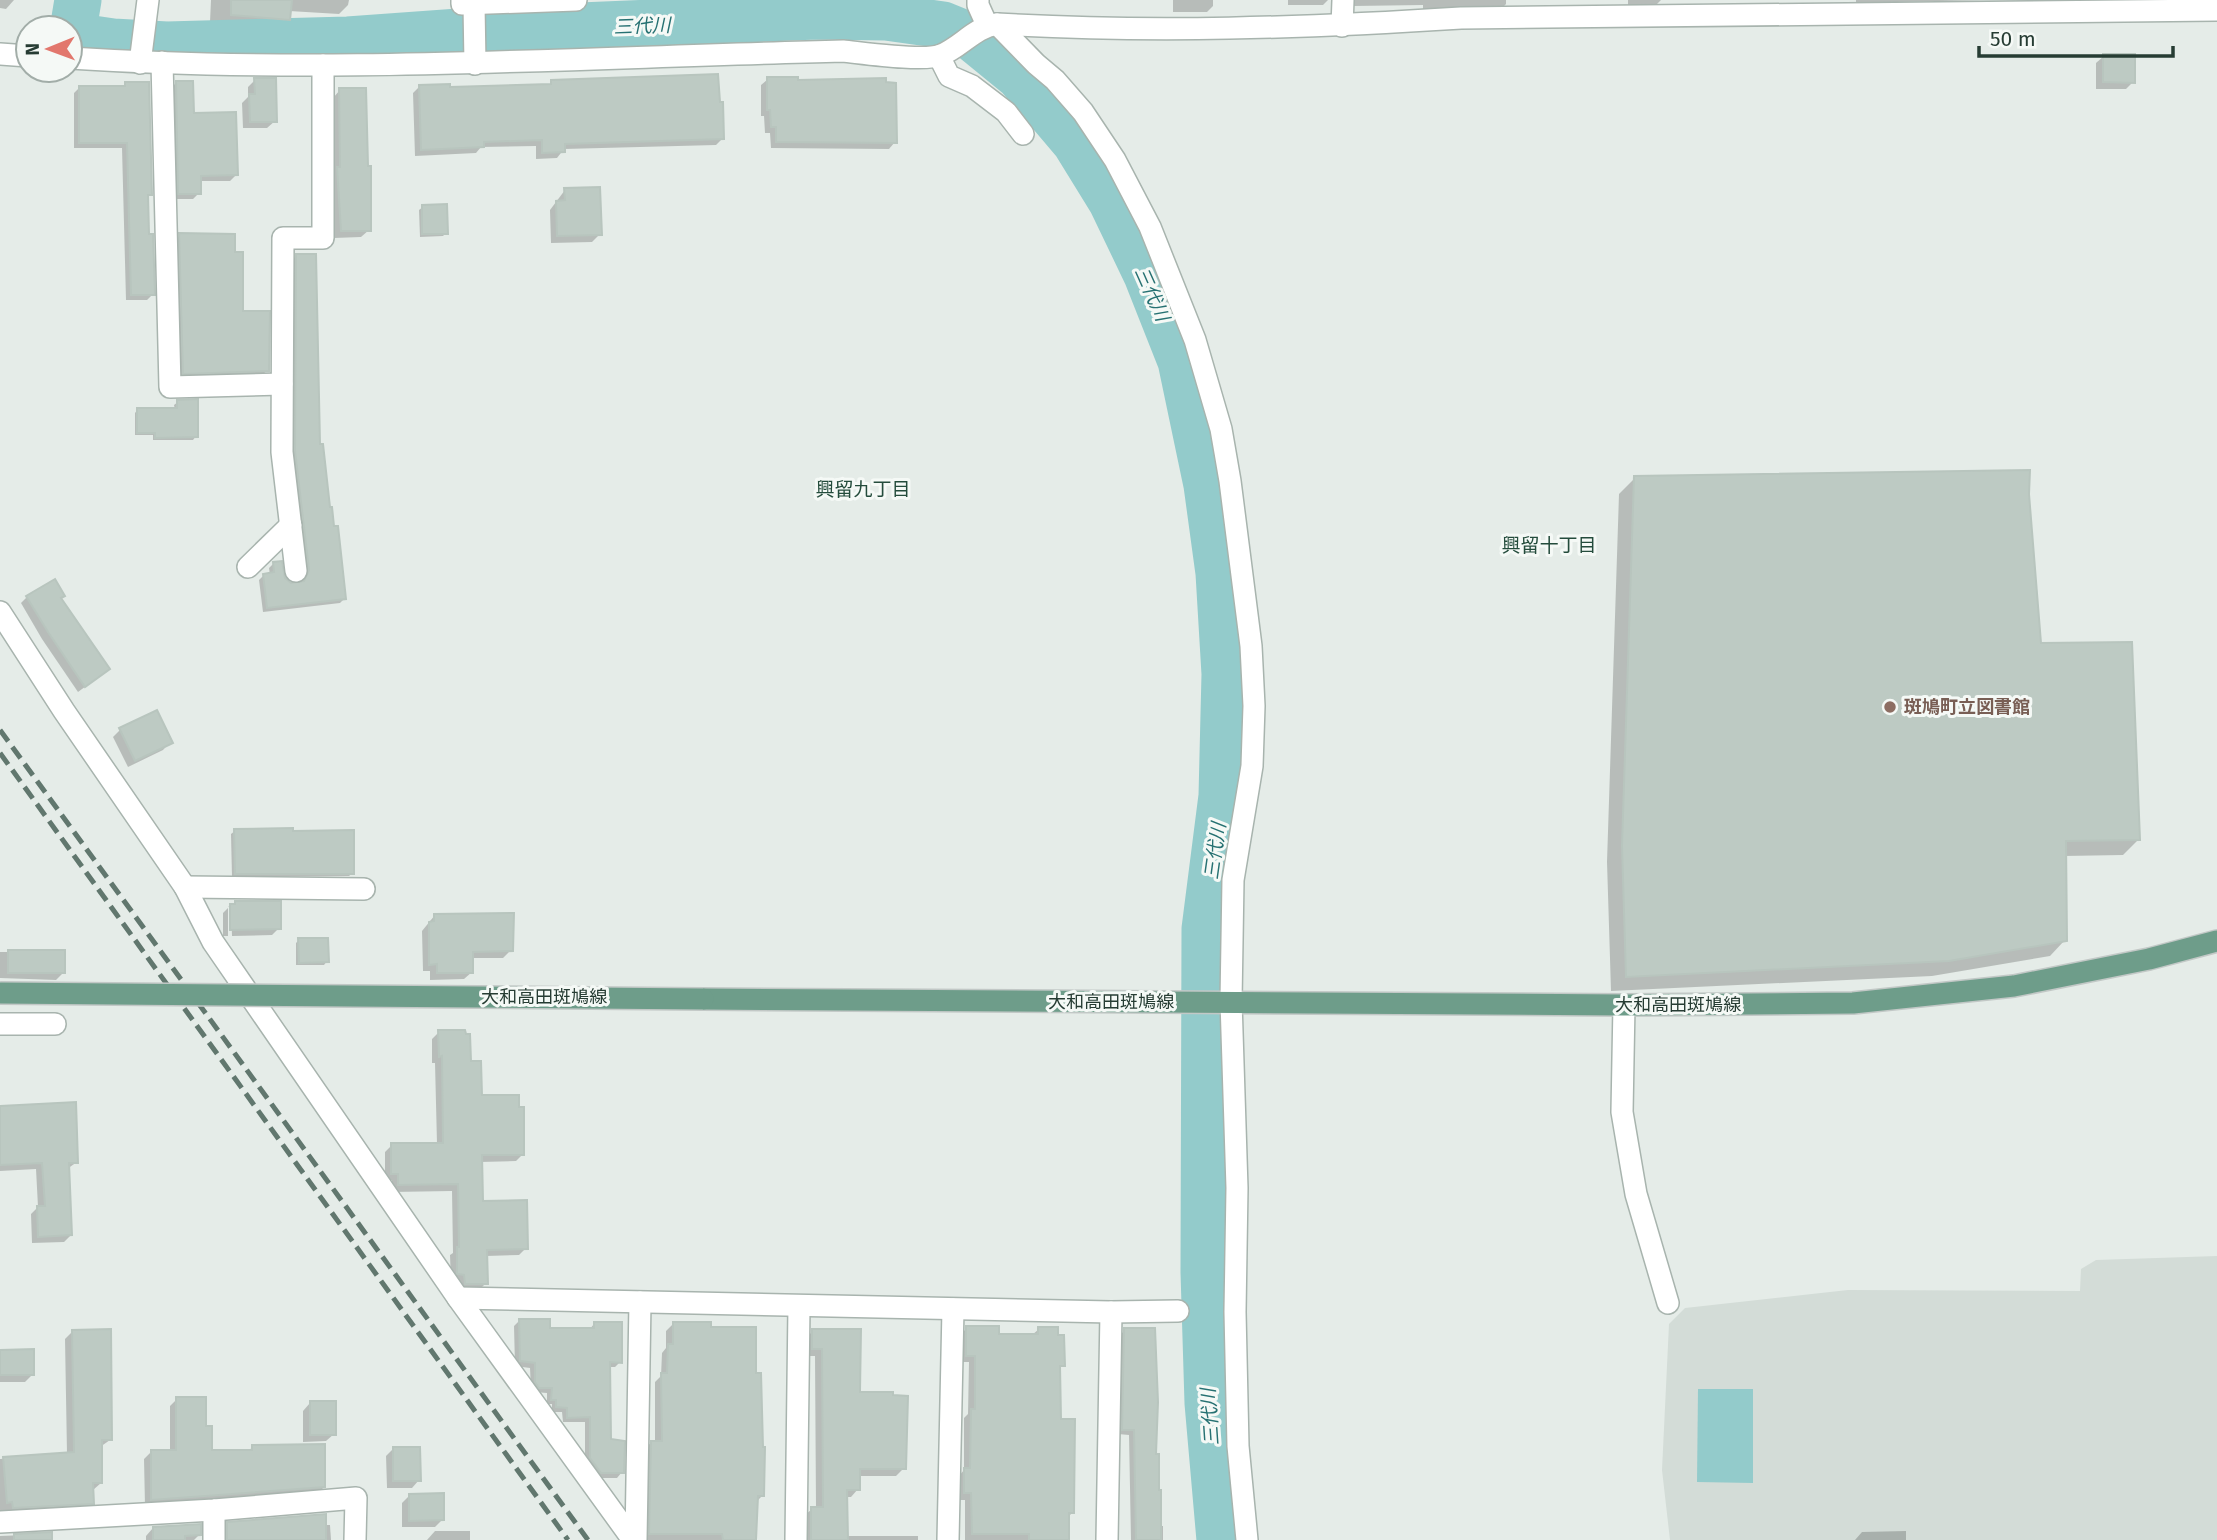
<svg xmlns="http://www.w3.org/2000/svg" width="2217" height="1540" font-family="'Fira Sans','Noto Sans JP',sans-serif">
	<rect width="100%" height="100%" fill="#e5ece8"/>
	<path fill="#d3dcd7" d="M2217,1256V1540H1670L1662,1470L1669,1324L1685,1308L1848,1290L2080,1291L2081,1269L2096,1260Z"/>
	<path fill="#93cbcb" d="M1698,1389H1753V1483L1697,1482Z"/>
	<g fill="#0003">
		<path d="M0,0H14L6,9L0,8Z"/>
		<path d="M211,0H349L348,5L339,14L289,11L288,20L279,28L210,22Z"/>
		<path d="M1173,0H1213V6L1207,12H1173Z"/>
		<path d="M1288,0H1328L1323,5H1288Z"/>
		<path d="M1350,0H1506V4L1501,9H1472V7L1423,9V5L1354,6Z"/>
		<path d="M1628,0H1661L1657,4L1628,6Z"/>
		<path d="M1856,0H1981L1856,3Z"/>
		<path d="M2096,0H2217L2096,4Z"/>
		<path d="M2104,56L2133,82L2126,89H2096V63Z"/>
		<path d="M768,79L796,82L895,142L889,149L771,148L770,133H765L764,116H761V85Z"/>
		<path d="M255,80L275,121L267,128H243L242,103L248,97V87Z"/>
		<path d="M552,82L723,138L716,145L564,149L557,158L536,159V146L481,147L476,153L415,156L413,93L420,86L449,88L548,86Z"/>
		<path d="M176,83L192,115L236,175L230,181H199V193L193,199H173L170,89Z"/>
		<path d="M126,84L150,194L147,198L153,294L147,300H126L122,148H74V93L79,88H122Z"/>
		<path d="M340,90L369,230L361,237L334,238L330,176L333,98Z"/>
		<path d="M565,190L600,234L592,242L551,243L550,210Z"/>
		<path d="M423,207L446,233L443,236L420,237L419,210Z"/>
		<path d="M180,235L242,313L268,370L263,374L179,377L176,239Z"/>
		<path d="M297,255L318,446L344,599L340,603L263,612L259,580L264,575H270L269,568L274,563L284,579L291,585L304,582L291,457L292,260Z"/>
		<path d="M178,402L196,436L193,440H153V435H135V413L138,409L175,410L174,405Z"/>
		<path d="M1635,478L2028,494L2039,645L2139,839L2123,855L2064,856L2065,940L2050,956L1932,976L1611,991L1607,862L1619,494Z"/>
		<path d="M27,597L59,599L101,675L78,692L42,639L21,603Z"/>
		<path d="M120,730L170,742L163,750L128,767L113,737Z"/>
		<path d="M235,831L353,873L349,876L232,877L231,834Z"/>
		<path d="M236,902L279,928L272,935L232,936L231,907H228Z"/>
		<path d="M228,908V936H223V913Z"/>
		<path d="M435,915L511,950L503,958H471L472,972L464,979L430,980V971H423L422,931Z"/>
		<path d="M299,940L327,961L324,965H296V943Z"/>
		<path d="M0,952H63V973L56,980L0,978Z"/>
		<path d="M439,1032L469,1063L480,1097L523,1154L516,1161L480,1162L481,1203L526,1248L519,1255L486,1256V1283L479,1290L458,1291L451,1280L450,1255L453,1253L452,1191L392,1192V1180H385V1152L392,1145L437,1144L435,1063H432V1039Z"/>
		<path d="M0,1108L77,1162L67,1169L71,1235L64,1242L32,1243L31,1214L38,1207L36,1169L0,1171Z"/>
		<path d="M520,1320L548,1330H589L594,1324L620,1362L615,1367H609V1441L622,1472L617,1478H595L585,1464V1422H563L562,1412H552V1404H547V1393L534,1392L531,1388L530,1368L515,1366L514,1326Z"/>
		<path d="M673,1324L709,1329L754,1374L763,1495L757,1501L755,1540H643L644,1449L652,1442H655V1382L661,1376L662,1353L666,1348V1331Z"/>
		<path d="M967,1328L997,1336L1032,1335L1039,1329L1063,1365L1059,1369V1420L1073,1512L1067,1518V1540H965V1500H958V1477L964,1470V1418L968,1414L969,1362H960V1335Z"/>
		<path d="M1125,1330L1154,1456L1160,1526H1163V1540H1131L1129,1435L1118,1434L1120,1335Z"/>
		<path d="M73,1331L110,1440L100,1447L101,1483L93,1490L92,1503L84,1510L0,1515V1459L67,1454L65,1339Z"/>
		<path d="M813,1331L858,1394L904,1468L896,1476H858V1489L851,1497H846V1536H918V1540H803L804,1516L812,1509H816L815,1356H805V1339Z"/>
		<path d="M0,1352L33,1374L25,1382H0Z"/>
		<path d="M177,1399L204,1428L210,1452H248L253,1446L324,1487L317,1494L145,1506L144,1459L151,1452H170V1406Z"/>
		<path d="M310,1403L334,1434L326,1441L303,1442V1411Z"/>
		<path d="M393,1449L419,1480L412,1488H387L386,1456Z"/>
		<path d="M410,1495L442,1520L435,1527H402V1503Z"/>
		<path d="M228,1524L330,1525L331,1540H220V1531Z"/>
		<path d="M153,1528L199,1535L194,1540H146V1536Z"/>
		<path d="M435,1531H470V1540H427Z"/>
		<path d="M1906,1531V1540H1855L1862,1532Z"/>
		<path d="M50,1534V1540H0V1536Z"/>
	</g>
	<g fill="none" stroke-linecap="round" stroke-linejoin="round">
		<path stroke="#93cbcb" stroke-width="47" d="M78,0L72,36L113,42L167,45L348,40L487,30L816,16L886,17L943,25L970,36L1019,76L1075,142L1112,202L1147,275L1181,361L1207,485L1219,573L1225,674L1222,796L1205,929L1204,1272L1208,1403L1220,1540"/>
	</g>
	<g fill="#bdcac3" stroke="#b8c5be" stroke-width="2">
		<path d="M231,0H292L290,20L231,15Z"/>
		<path d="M2103,54H2135V83L2103,82Z"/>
		<path d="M718,74L720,102H723L724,139L565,144V152L542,153V140L484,142V147L421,150L419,85L450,84V87L551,84V80Z"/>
		<path d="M767,77H798V80L886,78V82L896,83L897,143L776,142V127H771L770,110H767Z"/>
		<path d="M254,78H276L277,122H250L249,94H255Z"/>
		<path d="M176,81H193L194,113L236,112L238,175L201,176V194H178Z"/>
		<path d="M125,82H149L152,195H148L149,234H153L155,295H131L127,143H79V86H125Z"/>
		<path d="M339,88H366L368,166H371V231H341L337,167H340Z"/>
		<path d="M600,187L602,235L557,236L556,201L565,200L564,188Z"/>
		<path d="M447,204L448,234H422V205Z"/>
		<path d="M179,233L235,234V252H243V311H270L269,371L183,374Z"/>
		<path d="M296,254H316L320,444H323L330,507H332L334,526H338L346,599L267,608L263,574L274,572L273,562L282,561L285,578L291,583L304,581L309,570L295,451Z"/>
		<path d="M198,399V437L155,438V433H137V408H177V400Z"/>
		<path d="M2030,470L2029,494L2041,643L2132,642L2140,840L2066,841L2067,941L1949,961L1626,977L1622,846L1634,476Z"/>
		<path d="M55,579L65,596L61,598L110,669L85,687L48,632L26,596Z"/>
		<path d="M157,710L173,743L135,761L119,728Z"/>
		<path d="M293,828V831L354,830V874H235L234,829Z"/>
		<path d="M235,901H281V929L230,930V904H235Z"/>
		<path d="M514,913L513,951L473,952V973H437V964L429,965V922L434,921V914Z"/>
		<path d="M298,938H328L329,962L299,963Z"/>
		<rect x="8" y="950" width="57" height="23"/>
		<path d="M438,1030H465L466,1034H470L471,1061H481L482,1095H519V1107H524V1155H482L483,1201L527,1200L528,1249L487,1250L488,1284H465L464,1275L457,1274V1247H459L458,1184L398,1185V1174H391V1143H443L442,1056L439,1057Z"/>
		<path d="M76,1102L78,1163H69L72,1235L38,1237L37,1206H45L42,1163L0,1165V1106Z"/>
		<path d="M519,1319H550V1328H594V1322H622V1363L610,1362L611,1439L625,1441L624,1473H601L590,1458V1417L567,1418V1408L556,1407V1400H551L552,1388H539L535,1382V1363L520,1361Z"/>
		<path d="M673,1322H711V1327H756V1373H761L763,1447H765L764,1496H758L756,1540H723L722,1534H649L651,1441H662L661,1373H667L668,1344H673Z"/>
		<path d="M966,1326H999V1334H1038V1327H1058V1335H1064L1065,1366H1060L1061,1419H1075L1074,1513H1069V1540H1029V1534H972L971,1493H964V1468H970L971,1409H975V1356H966Z"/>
		<path d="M1124,1328H1155L1158,1402L1156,1454H1159V1490H1161V1540H1136L1134,1430H1122Z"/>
		<path d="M111,1329L112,1440H102V1483H93L94,1504L13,1508L12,1502L7,1503L3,1457L74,1452L72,1330Z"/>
		<path d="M812,1329H861L860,1392H893V1395L908,1396L906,1469H860V1490H847L848,1540H811V1507H823L822,1349H812Z"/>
		<path d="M34,1349V1375H0V1350Z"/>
		<path d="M176,1397H206V1426H212V1450H252V1445L325,1444V1487L151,1500V1450H176Z"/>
		<rect x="310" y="1401" width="26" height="34"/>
		<path d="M393,1447H420L421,1481H393Z"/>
		<path d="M444,1493V1520L409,1521V1494Z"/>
		<path d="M326,1514V1540H227V1522Z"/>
		<path d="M201,1524V1535L185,1536V1540H153V1527Z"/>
		<path d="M52,1532V1540H14V1534Z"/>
	</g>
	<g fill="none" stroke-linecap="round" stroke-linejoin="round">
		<g stroke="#a8b4ae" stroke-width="24">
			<g id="minor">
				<path d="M462,0V4L576,0"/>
				<path d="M978,0V5L987,25"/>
				<path d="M474,4L475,64"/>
				<path d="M997,24L1036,64L1055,80L1083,112L1115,160L1150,227L1195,340L1221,429L1230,481L1251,646L1254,706L1252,766L1233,880L1231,1001L1237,1188L1235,1312L1238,1446L1247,1540"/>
				<path d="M1342,26L1343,0"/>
				<path d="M0,54L28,56"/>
				<path d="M939,56L949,76L972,86L1006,112L1023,134"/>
				<path d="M70,58C328,75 585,57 843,51C863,53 924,62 941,55C961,47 975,27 997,24C1152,33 1306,28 1461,18L2217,10"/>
				<path d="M162,62L170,387L282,384"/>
				<path d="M140,63L148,0"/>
				<path d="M248,567L291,525"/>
				<path d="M296,571L282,452L283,238H323V65"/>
				<path d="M0,612L64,711L185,887L213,942L458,1298L633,1540"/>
				<path d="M185,887L364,889"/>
				<path d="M1624,1005L1622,1112L1636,1194L1668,1303"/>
				<path d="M0,1024H55"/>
				<path d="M458,1298L1111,1312L1178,1311"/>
				<path d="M214,1510V1540"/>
				<path d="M0,1522L214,1510L356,1498L355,1540"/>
				<path d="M636,1540L640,1302"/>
				<path d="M796,1540L799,1306"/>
				<path d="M948,1540L953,1309"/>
				<path d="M1107,1540L1111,1312"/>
			</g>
		</g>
		<g stroke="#c2c8c6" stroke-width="24">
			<path id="major" d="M703,999L1624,1005L1853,1003L2014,986L2149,959L2217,941"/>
		</g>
		<use href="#minor" stroke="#fff" stroke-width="21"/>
		<use href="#major" stroke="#6e9d8a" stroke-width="21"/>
		<g stroke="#61776e" stroke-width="5" stroke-dasharray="14 7" stroke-linecap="butt">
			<path d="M0,730L588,1540"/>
			<path d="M0,753L568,1540"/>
		</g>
		<g stroke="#c2c8c6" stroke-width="24" stroke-linecap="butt">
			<path id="major-bridge" d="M0,993L703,999"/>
		</g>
		<use href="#major-bridge" stroke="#6e9d8a" stroke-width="21"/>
	</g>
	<circle fill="#8d6e63" stroke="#f5f9f6" stroke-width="2.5" cx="1890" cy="707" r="7"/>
	<g text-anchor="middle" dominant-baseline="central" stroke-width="6" stroke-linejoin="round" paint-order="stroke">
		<g font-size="18" font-weight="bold" fill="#785e54" stroke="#f5f9f6" text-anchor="start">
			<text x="1904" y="707">斑鳩町立図書館</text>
		</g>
		<g font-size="18" fill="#263c33" stroke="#f5f9f6">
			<text x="544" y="997">大和高田斑鳩線</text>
			<text x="1111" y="1002">大和高田斑鳩線</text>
			<text x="1678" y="1005">大和高田斑鳩線</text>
		</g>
		<g font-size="19" font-style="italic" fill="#267172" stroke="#f5f9f6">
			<text transform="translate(642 26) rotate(-2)">三代川</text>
			<text transform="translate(1152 294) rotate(66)">三代川</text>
			<text transform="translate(1215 851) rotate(-82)">三代川</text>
			<text transform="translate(1210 1417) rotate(-94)">三代川</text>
		</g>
		<g font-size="19" fill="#244c3c" stroke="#f5f9f6">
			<text x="863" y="489">興留九丁目</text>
			<text x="1549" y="545">興留十丁目</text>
		</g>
	</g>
	<g transform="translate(49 49) rotate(269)"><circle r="33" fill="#f5f9f6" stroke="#a2ada8" stroke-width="2"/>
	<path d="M0-5L12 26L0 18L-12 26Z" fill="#e2776d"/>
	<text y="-10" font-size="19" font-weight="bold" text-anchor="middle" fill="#263c33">N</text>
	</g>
	<path d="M1979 46v10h194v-10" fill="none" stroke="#263c33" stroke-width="3.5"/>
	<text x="1990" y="46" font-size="21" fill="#263c33" stroke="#f5f9f6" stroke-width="5" paint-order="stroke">50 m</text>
</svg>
